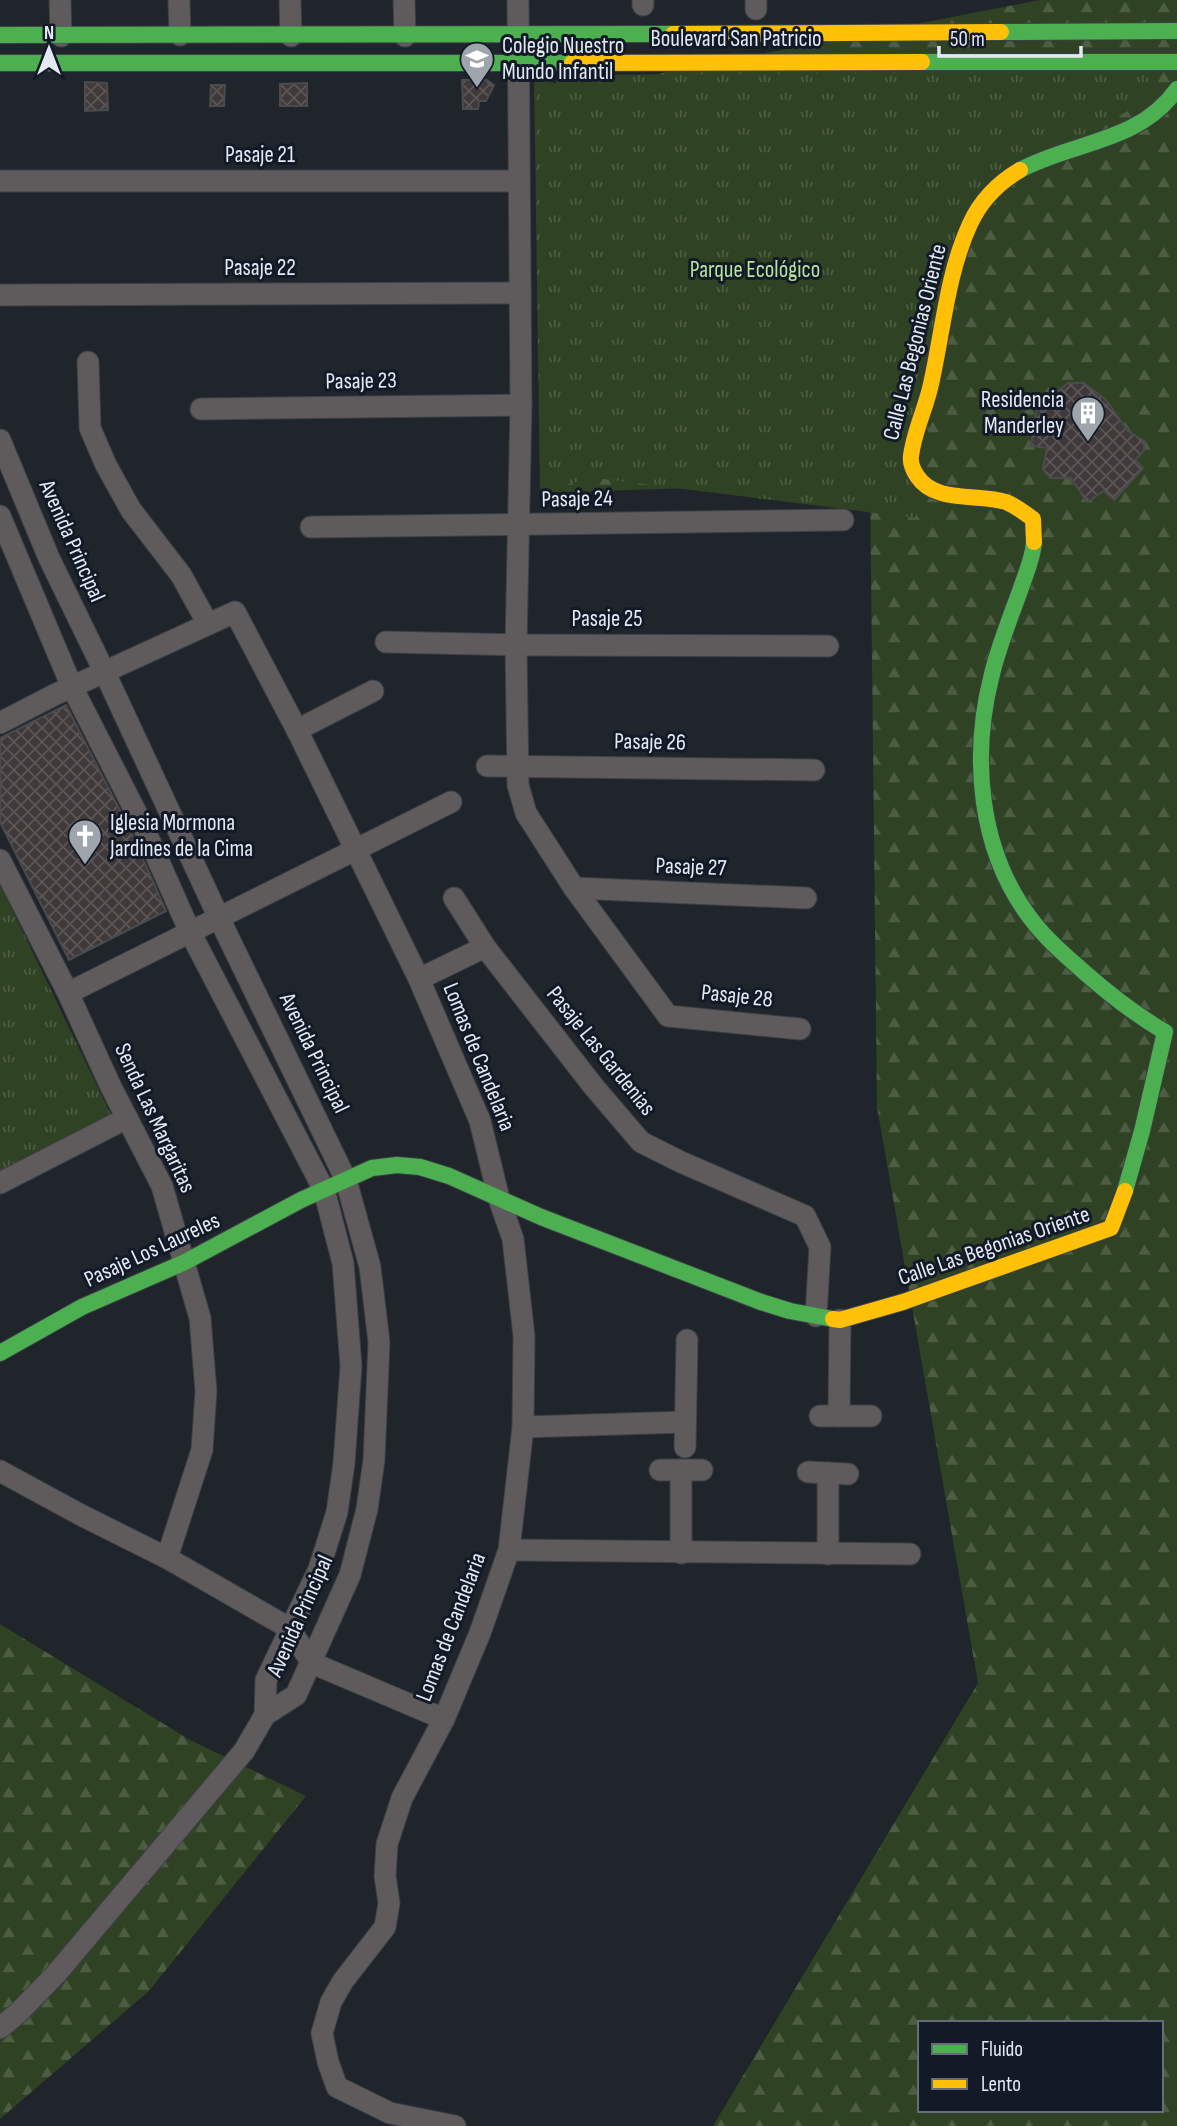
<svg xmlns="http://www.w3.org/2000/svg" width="1177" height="2126" font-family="'Sofia Sans Condensed',sans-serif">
	<defs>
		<pattern id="forest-firs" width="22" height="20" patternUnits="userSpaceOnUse" patternTransform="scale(1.75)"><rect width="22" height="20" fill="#2f4223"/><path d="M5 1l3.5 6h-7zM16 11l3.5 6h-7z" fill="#4d5d43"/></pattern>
		<pattern id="park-tufts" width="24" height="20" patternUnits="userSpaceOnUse" patternTransform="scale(1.75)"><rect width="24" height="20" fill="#2f4223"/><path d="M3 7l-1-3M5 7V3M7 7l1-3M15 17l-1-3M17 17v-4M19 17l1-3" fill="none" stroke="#4d5d43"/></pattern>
		<pattern id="building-cross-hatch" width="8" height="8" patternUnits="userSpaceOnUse" patternTransform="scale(1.75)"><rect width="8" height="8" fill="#40393a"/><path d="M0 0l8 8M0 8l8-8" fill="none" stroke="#5b5657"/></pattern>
	</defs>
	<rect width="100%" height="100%" fill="#20252c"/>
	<g fill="url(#forest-firs)" fill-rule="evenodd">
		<path d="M1040,0H1177V2126H713L978,1683L877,1107L870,482L540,493L548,95ZM920,2023H1161V2110H920Z"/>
		<path d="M0,1624L190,1740L306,1796L149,1991L0,2119Z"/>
	</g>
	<g fill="url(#park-tufts)">
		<path d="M1147,72L1152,98L963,199L916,518L579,476V481L540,493L534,75L556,84L557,75Z"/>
		<path d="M0,884L112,1117L0,1174Z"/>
	</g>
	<g fill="url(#building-cross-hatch)" stroke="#4b4a4c" stroke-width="2">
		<path d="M462,80H487L494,85L486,101H479L478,109H463Z"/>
		<path d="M85,82L107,83L108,110L85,111Z"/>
		<path d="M307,83V106H280V84Z"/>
		<path d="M211,85H225L224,106H210Z"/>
		<path d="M1068,383H1084L1106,400L1128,431L1144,441V451L1135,460L1143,468L1114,500L1104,491L1087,502L1071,478H1050L1043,469L1047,448L1031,446L1037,408Z"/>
		<path d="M66,705L131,832L166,911L69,960L0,822V738Z"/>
	</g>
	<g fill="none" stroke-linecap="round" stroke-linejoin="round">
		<g stroke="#3c4147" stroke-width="23">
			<g id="street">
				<path d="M60,0L61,36"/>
				<path d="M179,0L180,35"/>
				<path d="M290,0L291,36"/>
				<path d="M404,0L405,36"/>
				<path d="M518,0L521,405L516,645L518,785L526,813L574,888L668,1016L800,1029"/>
				<path d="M643,0V5"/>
				<path d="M756,0V9"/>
				<path d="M0,181H519"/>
				<path d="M0,295L520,293"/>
				<path d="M88,362L90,428L106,465L131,510L181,575L208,624"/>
				<path d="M201,409L521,405"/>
				<path d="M0,440L49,558L105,673L219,918L346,1180L370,1267L379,1342L374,1460L367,1509L350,1575L296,1695L265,1715L244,1751L56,1974L18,2013L0,2028"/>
				<path d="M0,516L72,687L143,826L190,932L324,1190L343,1263L351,1366L344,1463L337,1512L319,1569L266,1680L265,1715"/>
				<path d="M311,527L843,520"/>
				<path d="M386,642L516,645L828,646"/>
				<path d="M0,723L54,695L235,612L297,730L419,979L480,1121L499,1199L513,1239L524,1336L523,1427L509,1550L480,1633L444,1719L402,1798L387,1844L385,1876L389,1903L385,1927L343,1981L331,2002L322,2033L328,2062L337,2087L390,2113L455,2126"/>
				<path d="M297,730L373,691"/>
				<path d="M487,766L814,770"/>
				<path d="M0,860L68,993L111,1087L162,1186L200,1318L206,1391L202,1450L167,1558"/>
				<path d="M574,888L806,898"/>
				<path d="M454,898L485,947L594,1087L641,1142L681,1162L805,1216L820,1247L816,1316"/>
				<path d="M419,979L485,947"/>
				<path d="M68,993L451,802"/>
				<path d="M0,1183L127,1118"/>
				<path d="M820,1416H871"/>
				<path d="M839,1416L840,1320"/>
				<path d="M523,1427L685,1422"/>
				<path d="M685,1447L687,1340"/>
				<path d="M660,1470H702"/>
				<path d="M681,1470V1553"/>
				<path d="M0,1471L81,1515L167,1558L289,1628L312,1663L444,1719"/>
				<path d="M808,1472L848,1474"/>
				<path d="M828,1473V1554"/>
				<path d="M509,1550L910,1554"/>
			</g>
		</g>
		<g stroke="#3c4147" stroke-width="18">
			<g id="fast">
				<path d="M1001,32L1177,31"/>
				<path d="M0,35L673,34"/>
				<path d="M922,62H1177"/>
				<path d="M0,63H572"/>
				<path d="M1020,170C1074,141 1139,143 1177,89"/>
				<path d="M1034,542C1033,558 1026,573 1021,588C1011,616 999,645 992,674C971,755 978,850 1031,919C1046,939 1065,955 1084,972C1109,994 1136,1015 1165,1032L1142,1131L1125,1191"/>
				<path d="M0,1353L82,1307L185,1262L301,1200L372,1168L397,1165L420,1167L449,1176L541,1217L761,1302L790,1311L833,1319"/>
			</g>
		</g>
		<g stroke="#3c4147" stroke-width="18">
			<g id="slow">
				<path d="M673,34L1001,32"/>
				<path d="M572,63L922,62"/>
				<path d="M1020,170C998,183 981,200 970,224C947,274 943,331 931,384C926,408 914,431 911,456C910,463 913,470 917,476C935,504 979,493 1006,502C1016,506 1025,513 1033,519L1034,542"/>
				<path d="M833,1319L840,1320L903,1302L1111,1228L1125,1191"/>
			</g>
		</g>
		<use href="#street" stroke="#5f5a5b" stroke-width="21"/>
		<use href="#fast" stroke="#4caf50" stroke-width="16"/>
		<use href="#slow" stroke="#ffc107" stroke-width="16"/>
	</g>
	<defs>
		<g id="school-pin" transform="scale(1.75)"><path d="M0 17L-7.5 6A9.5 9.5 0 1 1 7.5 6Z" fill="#9fa5ad" stroke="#121a27"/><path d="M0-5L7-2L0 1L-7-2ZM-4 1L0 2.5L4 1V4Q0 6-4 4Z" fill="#fff"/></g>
		<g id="building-pin" transform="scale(1.75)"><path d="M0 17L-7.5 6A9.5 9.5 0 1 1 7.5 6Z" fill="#9fa5ad" stroke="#121a27"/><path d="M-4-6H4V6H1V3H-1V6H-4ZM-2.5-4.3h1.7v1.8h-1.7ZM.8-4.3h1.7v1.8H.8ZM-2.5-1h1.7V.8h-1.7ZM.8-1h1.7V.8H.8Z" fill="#fff"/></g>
		<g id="church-pin" transform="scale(1.75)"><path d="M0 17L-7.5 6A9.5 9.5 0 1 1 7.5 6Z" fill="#9fa5ad" stroke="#121a27"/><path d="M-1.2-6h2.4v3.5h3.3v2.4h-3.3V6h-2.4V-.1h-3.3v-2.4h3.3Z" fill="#fff"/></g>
	</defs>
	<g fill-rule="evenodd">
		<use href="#school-pin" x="477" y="59"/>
		<use href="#building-pin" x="1088" y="413"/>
		<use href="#church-pin" x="85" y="836"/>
	</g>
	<g text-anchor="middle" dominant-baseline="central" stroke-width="6" stroke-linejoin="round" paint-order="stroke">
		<g font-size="23" fill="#e4eaf3" stroke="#121a27">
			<text x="736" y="39">Boulevard San Patricio</text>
			<text x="260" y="155">Pasaje 21</text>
			<text x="260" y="268">Pasaje 22</text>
			<text transform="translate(915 342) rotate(-76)">Calle Las Begonias Oriente</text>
			<text transform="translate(361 381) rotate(-1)">Pasaje 23</text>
			<text transform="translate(577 499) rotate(-1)">Pasaje 24</text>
			<text transform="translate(72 541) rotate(66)">Avenida Principal</text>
			<text x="607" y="619">Pasaje 25</text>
			<text transform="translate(650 742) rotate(1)">Pasaje 26</text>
			<text transform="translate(691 867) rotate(2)">Pasaje 27</text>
			<text transform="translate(737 996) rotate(6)">Pasaje 28</text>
			<text transform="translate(601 1051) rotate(51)">Pasaje Las Gardenias</text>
			<text transform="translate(314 1053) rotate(64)">Avenida Principal</text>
			<text transform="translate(479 1057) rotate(68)">Lomas de Candelaria</text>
			<text transform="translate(155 1118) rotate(65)">Senda Las Margaritas</text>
			<text transform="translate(994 1246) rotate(-19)">Calle Las Begonias Oriente</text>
			<text transform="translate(152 1250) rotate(-25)">Pasaje Los Laureles</text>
			<text transform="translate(300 1616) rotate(-66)">Avenida Principal</text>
			<text transform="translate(451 1627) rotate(-69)">Lomas de Candelaria</text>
		</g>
		<g font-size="23" fill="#e4eaf3" stroke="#121a27" text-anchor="start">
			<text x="502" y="46">Colegio Nuestro<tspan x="502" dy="26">Mundo Infantil</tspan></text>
			<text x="1064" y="400" text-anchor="end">Residencia<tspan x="1064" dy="26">Manderley</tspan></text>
			<text x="110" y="823">Iglesia Mormona<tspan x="110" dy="26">Jardines de la Cima</tspan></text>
		</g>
		<g font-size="23" fill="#b9e29d" stroke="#121a27">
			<text x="755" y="270">Parque Ecológico</text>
		</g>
	</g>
	<rect x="918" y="2021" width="245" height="91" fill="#121a27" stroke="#666d79" stroke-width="2"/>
	<rect x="932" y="2044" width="35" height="10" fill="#4caf50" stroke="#666d79" stroke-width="2"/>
	<text x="981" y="2056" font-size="21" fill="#e4eaf3">Fluido</text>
	<rect x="932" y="2079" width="35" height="10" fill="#ffc107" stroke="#666d79" stroke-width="2"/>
	<text x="981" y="2091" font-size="21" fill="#e4eaf3">Lento</text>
	<g transform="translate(49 49)" stroke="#121a27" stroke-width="5" paint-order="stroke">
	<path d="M0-5L12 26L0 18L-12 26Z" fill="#e4eaf3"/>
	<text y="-10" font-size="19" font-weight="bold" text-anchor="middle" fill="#e4eaf3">N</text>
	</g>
	<path d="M939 46v10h142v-10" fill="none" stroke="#e4eaf3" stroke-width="3.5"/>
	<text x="950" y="46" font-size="21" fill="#e4eaf3" stroke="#121a27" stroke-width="5" paint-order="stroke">50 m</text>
</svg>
